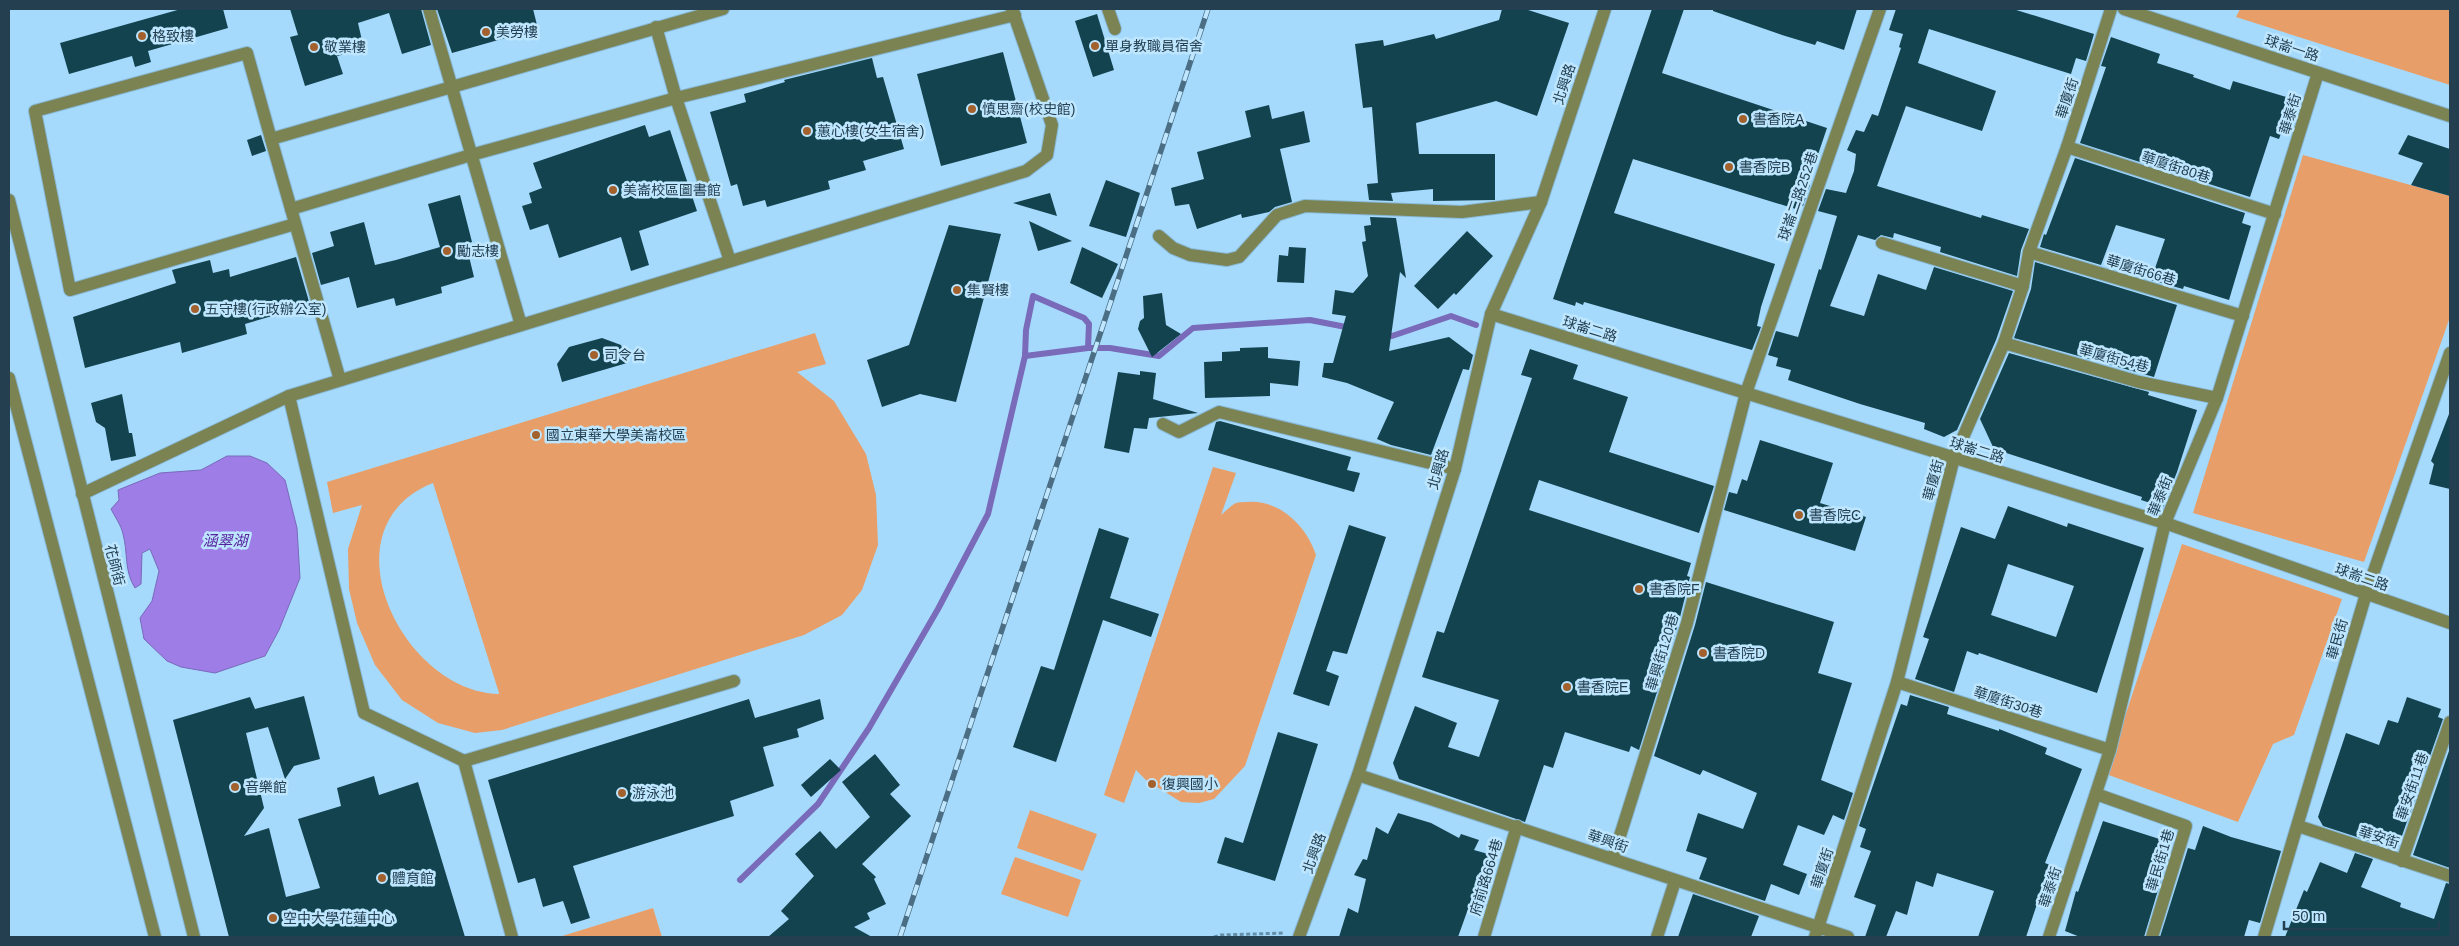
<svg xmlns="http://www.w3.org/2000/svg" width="2459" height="946" font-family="Arial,'Noto Sans TC',sans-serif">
	<rect width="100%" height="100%" fill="#a5dafc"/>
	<g fill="#e89e68" fill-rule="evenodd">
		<path d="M2240,9H2450V85L2236,17Z"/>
		<path d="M2303,155L2450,196V317L2364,562L2193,513Z"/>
		<path d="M815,333L826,364L797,372L834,401L866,454L876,495L878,545L862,590L842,615L804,635L502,730L475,733L438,723L402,700L375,665L357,623L349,589L348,549L362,505L333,513L327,482ZM433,483L499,693V694C402,692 322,527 433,483Z"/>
		<path d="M1213,467L1236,473L1221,515C1225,512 1231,505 1236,503C1239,502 1244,502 1247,502C1280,499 1307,527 1316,555L1245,766L1214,799L1199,803L1181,802L1146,780L1136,770L1124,803L1104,795Z"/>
		<path d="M2182,544L2342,599L2294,735L2273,744L2238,822L2106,774Z"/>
		<path d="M1030,810L1097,834L1083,871L1017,848Z"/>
		<path d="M1015,857L1081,880L1068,917L1001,894Z"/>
		<path d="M653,908L662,937H559Z"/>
	</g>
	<path fill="#9e7de7" stroke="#796aba" d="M227,456H250L267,463L285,480L297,528L300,578L279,630L265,656L215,673L181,667L167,661L144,639L140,618L152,601L159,571L150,549L142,553L141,584L135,588C124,571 128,552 123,534C121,525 115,517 111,509L119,500L118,490L160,473L201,470Z"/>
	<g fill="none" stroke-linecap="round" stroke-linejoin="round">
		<g stroke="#796aba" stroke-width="6">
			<path d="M1383,334L1392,336L1451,316L1476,325"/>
			<path d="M1025,356L1026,330L1033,296L1084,318L1089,324L1088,348"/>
			<path d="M740,880L818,804L869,728L938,609L988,514L1025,356L1088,348H1110L1159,356L1193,328L1310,320L1351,328"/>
		</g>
	</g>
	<g fill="#13434f" fill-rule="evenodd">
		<path d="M181,9H223L228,28L148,51L151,62L135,67L132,56L69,74L60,43Z"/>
		<path d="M290,9H421L431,45L402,54L389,13L358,23L364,49L337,56L343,74L305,86L290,37L298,35Z"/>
		<path d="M437,9H533L538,29L452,53Z"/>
		<path d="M1502,9H1525L1569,23L1537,116L1496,101L1416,123L1419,154H1495V200L1433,201V189L1391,193L1393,201L1369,200L1367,184L1378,183L1372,107L1363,108L1355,44L1383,40L1384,46L1434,34L1436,39L1499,20Z"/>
		<path d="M1652,9H1684L1662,73L1827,128L1808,184L1810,185L1803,206H1800L1799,210L1633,159L1614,213L1775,264L1761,307L1757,326L1761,327L1752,350L1584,302L1583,305L1576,302L1575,306L1553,299Z"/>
		<path d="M1713,9H1857L1844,50L1817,41L1815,45L1782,35L1713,11Z"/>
		<path d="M1896,9H2013L2094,34L2086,61L2076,58L2071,74L1929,29L1918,63L1996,91L1982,131L1906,106L1877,186L1981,218L1982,215L2029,229L2021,250L2017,276L1940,252L1941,247L1894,233L1893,238L1881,235L1875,240L1858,235L1830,306L1864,316L1878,274L1926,290L1934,267L2013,291L1996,340L1957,430L1944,437L1924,429L1925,423L1860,404L1788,380L1791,370L1776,366L1778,358L1768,355L1776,331L1798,337L1819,269L1821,270L1837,216L1818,211L1826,189L1846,193L1854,171L1856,154L1847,150L1856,130L1864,132L1872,114L1878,116L1901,48L1899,47L1903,34L1889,30Z"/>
		<path d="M1097,14L1114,70L1093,77L1075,21Z"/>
		<path d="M2111,37L2160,54L2157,63L2194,75L2193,77L2230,90L2233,81L2293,99L2279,139L2270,136L2250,197L2080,143L2106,67L2101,66Z"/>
		<path d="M1003,52L1027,143L941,166L917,74Z"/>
		<path d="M872,58L877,78L883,77L904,149L863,161L866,170L828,181L830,189L767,207L765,200L743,206L737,184L731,186L710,112L746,102L744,94L785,82L784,80Z"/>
		<path d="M1269,105L1272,119L1304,111L1310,142L1280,149L1292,202L1275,207L1269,212L1242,218L1241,214L1197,229L1189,204L1175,206L1171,188L1204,179L1197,152L1251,137L1245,111Z"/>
		<path d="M645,125L649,137L670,130L697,211L639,231L649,265L631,271L621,237L559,258L548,224L530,230L522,206L532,203L529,193L542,188L533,163Z"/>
		<path d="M261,135L266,151L252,156L247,140Z"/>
		<path d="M2408,135L2450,149V196L2411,185L2423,163L2398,154Z"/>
		<path d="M2075,158L2245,213L2242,223L2251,226L2229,300L2184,286L2183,289L2151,280L2165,239L2116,225L2101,265L2040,247L2044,234L2046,235Z"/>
		<path d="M1106,180L1140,193L1126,237L1089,226Z"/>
		<path d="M1050,193L1057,216L1013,203Z"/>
		<path d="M460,195L472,242L466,244L474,277L441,287L442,293L396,306L394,298L357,308L349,277L321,285L312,253L334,246L330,232L364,222L375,265L396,260L440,247L428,204Z"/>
		<path d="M1370,217L1396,218L1406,278L1400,272L1389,351L1449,337L1473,355L1469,370L1463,369L1431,455L1391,445L1377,439L1394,402L1347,383L1322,377L1324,363H1333L1346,316L1332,314L1335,290L1353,293L1368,276L1362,242L1366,241L1364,226L1371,225Z"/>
		<path d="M1029,221L1072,241L1038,251Z"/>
		<path d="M949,225L1001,234L956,402L920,394L882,407L867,360L909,345Z"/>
		<path d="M1467,231L1493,256L1456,295L1454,293L1438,309L1414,286Z"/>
		<path d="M1082,247L1118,264L1102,298L1070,283Z"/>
		<path d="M1289,247L1306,248L1304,283L1277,282L1279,255L1288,256Z"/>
		<path d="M296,257L310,305L245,324L247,334L182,353L180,342L85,368L73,317L176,283L172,270L210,260L213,273L229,269L230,277Z"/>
		<path d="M2035,262L2177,305L2154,377L2014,338L2031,289Z"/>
		<path d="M1162,293L1166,325L1181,334L1152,357L1138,329L1140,321L1144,318L1143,296Z"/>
		<path d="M602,338L621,345L627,363L562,382L557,364L569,347Z"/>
		<path d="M1268,347V358L1300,361L1298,386L1270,383V396L1205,398L1204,362L1222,361V352L1240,351V348Z"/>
		<path d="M1530,349L1578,365L1573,379L1628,397L1609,452L1714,486L1699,533L1539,480L1529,510L1691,563L1687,576L1690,577L1679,621L1639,750L1631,746L1629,752L1565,732L1553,768L1544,765L1525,822L1399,779L1393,763L1415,706L1457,723L1448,747L1479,757L1499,700L1422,677L1437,631L1444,633L1532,378L1521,375Z"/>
		<path d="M2009,353L2149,392L2148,395L2197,410L2177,472L2163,507L2141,500L2142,497L1994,449L1980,419Z"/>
		<path d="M1140,371L1156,373L1153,399L1198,413L1149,418L1147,429L1134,428L1129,453L1104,448L1118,372L1140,375Z"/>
		<path d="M122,394L129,433H132L136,456L111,461L105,428L96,422L91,403Z"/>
		<path d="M2449,414H2450V489L2429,484L2434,464L2431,461Z"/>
		<path d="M1220,421L1351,457L1347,470L1360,473L1354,492L1208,450L1216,422Z"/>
		<path d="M1760,440L1833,463L1820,503L1866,517L1855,551L1724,510L1729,492L1737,494L1742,479L1747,481Z"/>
		<path d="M2008,506L2067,527L2068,523L2144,548L2097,693L1979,653L1978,655L1967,651L1954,692L1915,679L1929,639L1923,637L1961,527L1995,539ZM2008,564L2074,586L2056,637L1991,615Z"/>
		<path d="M1349,525L1386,537L1347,654L1333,651L1326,671L1339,676L1329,706L1293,694Z"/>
		<path d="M1099,528L1129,538L1110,598L1159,614L1151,637L1103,620L1056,762L1013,747L1041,666L1054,670Z"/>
		<path d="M1706,582L1834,622L1818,673L1852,683L1821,780L1853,793L1844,820L1833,815L1824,835L1798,825L1783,865L1807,874L1799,895L1771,884L1765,901L1699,879L1707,858L1686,851L1698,813L1743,829L1757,793L1703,770L1700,775L1654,756L1695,625Z"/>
		<path d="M1910,695L1949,707L1947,714L1999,731V729L2047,748L2045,754L2082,769L2045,863L2050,865L2026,937H1978L1994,891L1937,873L1933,887L1916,881L1907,915L1896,911L1886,937H1865L1876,905L1854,897L1871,851L1860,847L1866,829L1859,826L1901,704L1907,706Z"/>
		<path d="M304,696L320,759L294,766L285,779L268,727L246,733L264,808L244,836L269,828L286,897L320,888L298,819L341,806L337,788L374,776L379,795L418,782L465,937H229L173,720L250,697L255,709Z"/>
		<path d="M2407,697L2441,709L2438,717L2443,719L2397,850L2323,826L2318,817L2346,733L2379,745L2388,720L2398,723Z"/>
		<path d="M749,699L755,718L820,699L824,719L797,729L799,737L763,747L774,786L730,801L734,816L573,866L590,918L571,924L563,901L543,907L535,878L518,883L488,780Z"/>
		<path d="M1278,732L1318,744L1275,881L1217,863L1225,837L1243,843Z"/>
		<path d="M2450,748V868L2413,855Z"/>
		<path d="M875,754L900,785L890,794L911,816L862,864L876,877L874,879L886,904L867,913L870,919L854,927L872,937H768L789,919L781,911L814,876L795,854L820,831L836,849L870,817L842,782Z"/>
		<path d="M830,759L841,770L811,797L801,785Z"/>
		<path d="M1398,813L1431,823L1459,838L1461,834L1479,840L1474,850L1495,856L1486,882L1478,881L1458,937H1339L1348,908L1358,913L1366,879L1354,875L1363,859L1367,860L1376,827L1388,834Z"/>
		<path d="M2103,821L2172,843L2144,937H2080L2065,931L2076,891L2078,892Z"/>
		<path d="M2203,826L2231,837L2281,851L2260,923L2249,920L2244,937H2160L2188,848L2195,850Z"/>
		<path d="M2355,853L2373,859L2361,887L2401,903L2400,907L2434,919L2446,883L2450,884V937H2285L2304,890L2307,892L2320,862L2347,873Z"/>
		<path d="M1693,894L1759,916L1751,937H1678Z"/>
	</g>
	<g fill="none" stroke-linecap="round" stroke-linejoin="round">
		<g stroke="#88b8d6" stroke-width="14">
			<g id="minor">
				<path d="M429,9L521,325"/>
				<path d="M1108,9L1115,29"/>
				<path d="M2124,9L2450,116"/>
				<path d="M656,27L676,98L730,261"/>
				<path d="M271,139L247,53L35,111L70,290L295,224"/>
				<path d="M2067,147L2275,214"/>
				<path d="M9,200L194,937"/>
				<path d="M291,209L471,155L676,98L1015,15"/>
				<path d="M1159,236L1173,248L1190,255L1227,260L1239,257L1277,215L1305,206L1462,212L1541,202"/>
				<path d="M1882,243L2023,286"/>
				<path d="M2029,252L2243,316"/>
				<path d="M1491,314L2165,523L2450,623"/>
				<path d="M2004,343L2139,382L2217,398"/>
				<path d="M9,378L155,937"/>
				<path d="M340,380L271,139L723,9"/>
				<path d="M1163,424L1179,432L1219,412L1455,469"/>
				<path d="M82,494L289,396"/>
				<path d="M1897,682L2110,750"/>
				<path d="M464,761L364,713L289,396L1026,171L1047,155L1052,125L1012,9"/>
				<path d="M1358,775L1848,937"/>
				<path d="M2096,794L2186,826L2152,937"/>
				<path d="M2298,826L2450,876"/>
				<path d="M1613,858L1687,623L1746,393L1880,9"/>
				<path d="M2402,861L2450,722"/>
				<path d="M512,937L464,761L734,681"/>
				<path d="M1299,937L1358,775L1455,469L1491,314L1541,202L1605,9"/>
				<path d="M1484,937L1517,826"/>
				<path d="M1657,937L1675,881"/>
				<path d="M1815,937L1897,682L1954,458L2004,343L2023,286L2029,252L2067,147L2111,9"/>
				<path d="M2049,937L2110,750L2165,523L2217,398L2318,73"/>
				<path d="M2264,937L2366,594L2450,353"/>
			</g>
		</g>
		<path stroke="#658ea8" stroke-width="3" stroke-dasharray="4 2.5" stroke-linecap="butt" d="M1214,937L1221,935L1285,933"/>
		<use href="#minor" stroke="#7b8353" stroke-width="12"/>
		<g stroke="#4b6e84" stroke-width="5.5">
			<path id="rail" d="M900,937L1208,9"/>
		</g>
		<use href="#rail" stroke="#bee6ff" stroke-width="4" stroke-dasharray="11" stroke-linecap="butt"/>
	</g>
	<g fill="#a2612d" stroke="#bee6ff" stroke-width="2">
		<circle cx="486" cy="32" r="5"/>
		<circle cx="142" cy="36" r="5"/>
		<circle cx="1095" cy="46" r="5"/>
		<circle cx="314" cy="47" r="5"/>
		<circle cx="972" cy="109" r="5"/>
		<circle cx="1743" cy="119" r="5"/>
		<circle cx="807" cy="131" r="5"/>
		<circle cx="1729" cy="167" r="5"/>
		<circle cx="613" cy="190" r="5"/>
		<circle cx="447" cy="251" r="5"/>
		<circle cx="957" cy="290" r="5"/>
		<circle cx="195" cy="309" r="5"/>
		<circle cx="594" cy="355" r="5"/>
		<circle cx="536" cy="435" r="5"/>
		<circle cx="1799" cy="515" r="5"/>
		<circle cx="1639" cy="589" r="5"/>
		<circle cx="1703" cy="653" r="5"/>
		<circle cx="1567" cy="687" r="5"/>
		<circle cx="1152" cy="784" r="5"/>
		<circle cx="235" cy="787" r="5"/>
		<circle cx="622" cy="793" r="5"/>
		<circle cx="382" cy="878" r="5"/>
		<circle cx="273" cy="918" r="5"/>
	</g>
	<g text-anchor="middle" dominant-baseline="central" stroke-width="5" stroke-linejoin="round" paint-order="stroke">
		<g font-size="14" fill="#233f50" stroke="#bee6ff" text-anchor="start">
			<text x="496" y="32">美勞樓</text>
			<text x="152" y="36">格致樓</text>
			<text x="1105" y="46">單身教職員宿舍</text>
			<text x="324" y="47">敬業樓</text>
			<text x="982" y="109">慎思齋(校史館)</text>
			<text x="1753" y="119">書香院A</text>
			<text x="817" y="131">蕙心樓(女生宿舍)</text>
			<text x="1739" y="167">書香院B</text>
			<text x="623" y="190">美崙校區圖書館</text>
			<text x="457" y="251">勵志樓</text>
			<text x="967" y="290">集賢樓</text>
			<text x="205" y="309">五守樓(行政辦公室)</text>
			<text x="604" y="355">司令台</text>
			<text x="546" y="435">國立東華大學美崙校區</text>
			<text x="1809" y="515">書香院C</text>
			<text x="1649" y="589">書香院F</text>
			<text x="1713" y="653">書香院D</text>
			<text x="1577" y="687">書香院E</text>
			<text x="1162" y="784">復興國小</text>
			<text x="245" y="787">音樂館</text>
			<text x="632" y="793">游泳池</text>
			<text x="392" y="878">體育館</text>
			<text x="283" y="918">空中大學花蓮中心</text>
		</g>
		<g font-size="14" fill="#233f50" stroke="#bee6ff">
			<text transform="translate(2292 48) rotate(18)">球崙一路</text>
			<text transform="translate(1564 84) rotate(-72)">北興路</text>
			<text transform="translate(2067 98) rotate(-72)">華廈街</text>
			<text transform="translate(2290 114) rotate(-73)">華泰街</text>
			<text transform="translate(2176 167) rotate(18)">華廈街80巷</text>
			<text transform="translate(1798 196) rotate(-71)">球崙二路252巷</text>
			<text transform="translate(2141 270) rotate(17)">華廈街66巷</text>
			<text transform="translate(1590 329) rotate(17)">球崙二路</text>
			<text transform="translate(2114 358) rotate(15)">華廈街54巷</text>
			<text transform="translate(1977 450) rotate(17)">球崙二路</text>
			<text transform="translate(1438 469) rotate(-74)">北興路</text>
			<text transform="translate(1933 480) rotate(-75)">華廈街</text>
			<text transform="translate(2160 496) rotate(-68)">華泰街</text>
			<text transform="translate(115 565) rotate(76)">花師街</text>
			<text transform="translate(2362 577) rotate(19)">球崙二路</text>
			<text transform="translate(2337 639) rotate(-74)">華民街</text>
			<text transform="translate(1662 652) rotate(-73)">華興街120巷</text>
			<text transform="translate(2008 702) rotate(18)">華廈街30巷</text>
			<text transform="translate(2412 786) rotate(-71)">華安街11巷</text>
			<text transform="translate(2379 837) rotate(18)">華安街</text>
			<text transform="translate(1608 841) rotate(19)">華興街</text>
			<text transform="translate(1314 853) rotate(-70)">北興路</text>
			<text transform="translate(2160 860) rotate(-73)">華民街1巷</text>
			<text transform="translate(1822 868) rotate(-72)">華廈街</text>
			<text transform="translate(1486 877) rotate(-73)">府前路664巷</text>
			<text transform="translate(2050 887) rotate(-72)">華泰街</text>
		</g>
		<g font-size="15" font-style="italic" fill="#57229e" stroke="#bee6ff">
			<text x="225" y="540">涵翠湖</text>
		</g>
	</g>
	<rect width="2459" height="946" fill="none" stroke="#233f50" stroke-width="20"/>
	<path d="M2284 921v8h155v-8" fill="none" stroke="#233f50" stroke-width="2.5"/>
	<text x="2292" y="921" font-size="15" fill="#233f50" stroke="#bee6ff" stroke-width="4" paint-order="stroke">50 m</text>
</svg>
